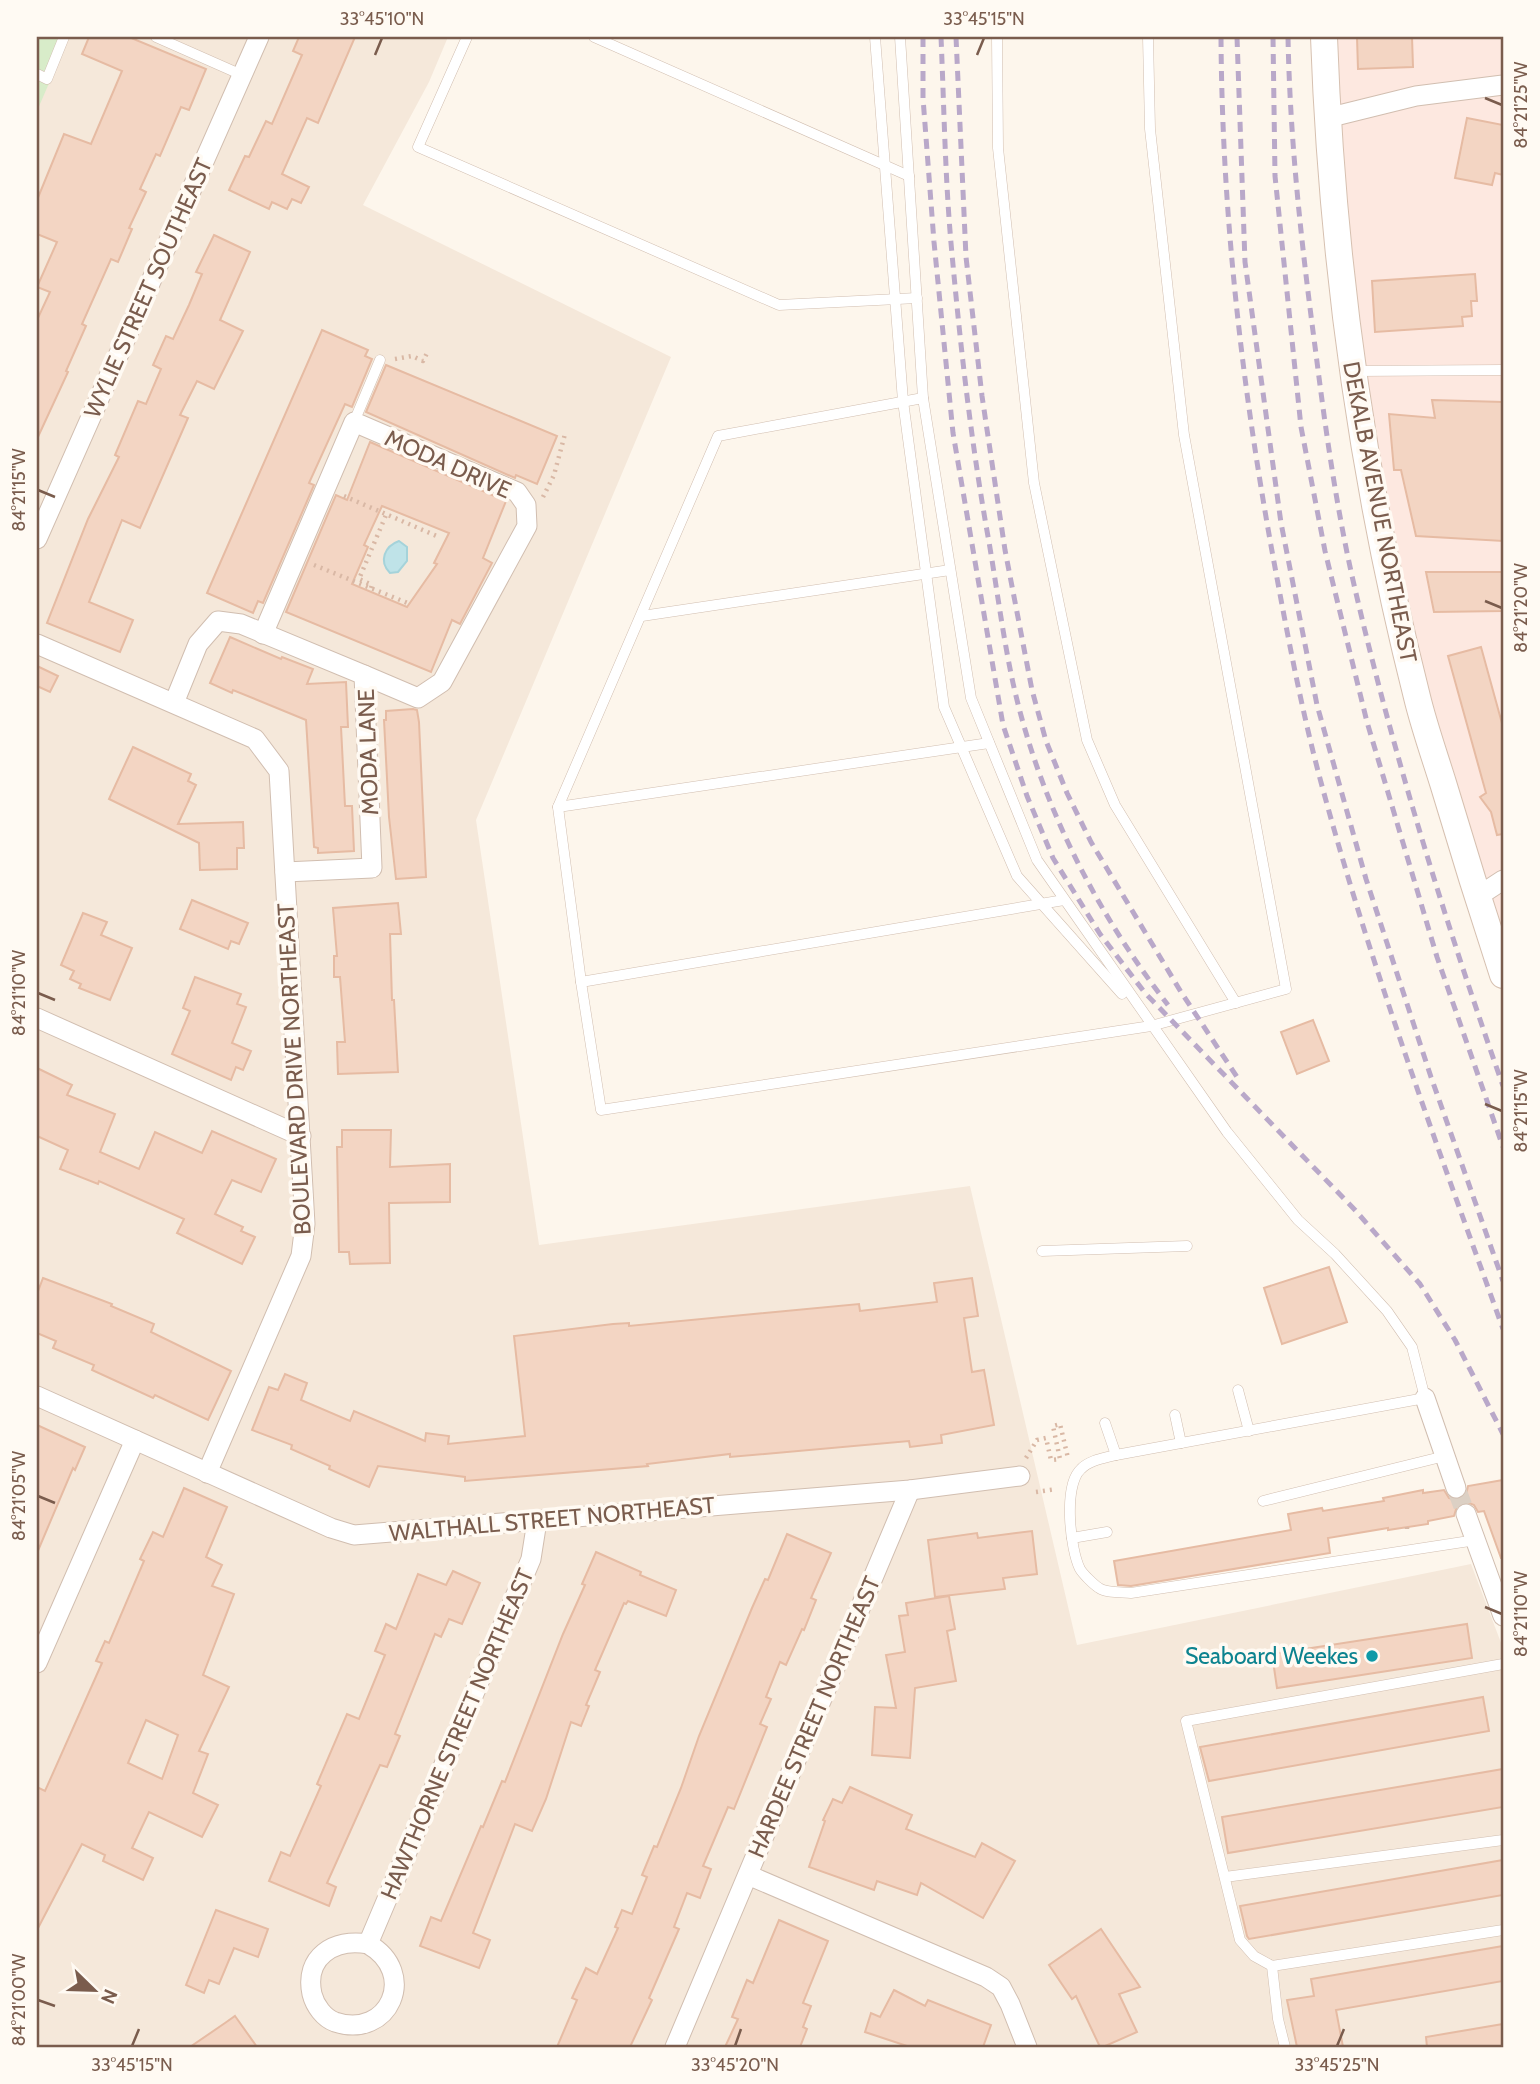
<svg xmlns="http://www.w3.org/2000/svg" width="1540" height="2084" font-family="Cabin,sans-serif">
	<rect width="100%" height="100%" fill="#fdf6ec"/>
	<path fill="#f5e8da" d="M37,37H448L429,82L363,205L671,357L476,820L539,1245L970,1186L1077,1645L1471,1564L1503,1648V2047H37Z"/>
	<path fill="#fde8e0" d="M1322,37H1503V979L1371,548Z"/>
	<path fill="#d8ecc9" d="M37,37H69L37,111Z"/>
	<path fill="#bfe3e8" stroke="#a5d3da" stroke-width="2" d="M399,541L407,547V561L398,572L390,573C378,561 385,546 399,541Z"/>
	<g fill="#f3d5c3" stroke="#e6bba3" stroke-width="2" fill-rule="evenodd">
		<path d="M89,37H129L206,69L189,110L181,107L160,156L156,154L140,189L146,192L129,228L132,229L118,262L111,259L82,324L86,326L66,371L68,372L37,439V320L50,292L37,287L57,242L37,234V200L64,134L91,144L122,71L82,54Z"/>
		<path d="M299,37H355L318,123L307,118L282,174L309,187L301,203L292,199L287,209L272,202L269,209L229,190L245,156L249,157L266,121L272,124L302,55L293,51Z"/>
		<path d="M1357,37H1412L1413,67L1358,69Z"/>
		<path d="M1467,118L1503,125V175L1495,173L1492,185L1455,178Z"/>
		<path d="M214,235L250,252L220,320L243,331L214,389L197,381L180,415L188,418L140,528L122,520L89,602L133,620L120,652L47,623L88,519L119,457L115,455L138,401L146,404L161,369L153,365L166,336L173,339L189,305L202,274L196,272Z"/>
		<path d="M1475,274L1477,301H1471L1472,316L1462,317L1463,326L1375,332L1372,281Z"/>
		<path d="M322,330L368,350L365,356L372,359L352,407L345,404L309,483L314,485L263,603L258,601L253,613L207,593Z"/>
		<path d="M386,365L557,436L537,484L516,475L515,478L366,412Z"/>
		<path d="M1432,400L1503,402V541L1416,536L1401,470H1394L1389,414L1435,418Z"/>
		<path d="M370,442L506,501L483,558L492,563L460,624L452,620L431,672L286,612L336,495L347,500ZM382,506L449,533L434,563L437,564L407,607L352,584L368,547L364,545Z"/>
		<path d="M1426,572H1503V611L1434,612Z"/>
		<path d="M230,637L281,659L282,657L313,669L307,684L346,682L348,727H341L345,806H352L354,851L318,853V848L314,847L306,720L233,690L232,693L210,683Z"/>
		<path d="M1481,647L1503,727V834L1497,835L1491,812L1480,797L1486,793L1448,656Z"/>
		<path d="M37,666L58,676L50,692L37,686Z"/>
		<path d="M413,709L417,710L419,722L426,877L396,879L389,817L384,720H386V711Z"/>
		<path d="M133,747L191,774L188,781L196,785L178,824L243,822L244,848H237V869L200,870L199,843L109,799Z"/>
		<path d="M192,900L248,923L239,944L231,941L228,949L180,929Z"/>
		<path d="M398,903L401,934H390L392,1000H394L398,1072L338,1074L337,1042H345L340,977H334V956H337L333,908Z"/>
		<path d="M83,913L107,922L101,935L132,948L110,1000L79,988L81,984L70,979L74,971L61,965Z"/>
		<path d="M195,977L241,994L237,1004L246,1007L232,1043L251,1051L243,1070L236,1067L231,1080L172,1054L190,1011L183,1008Z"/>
		<path d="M1313,1020L1329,1061L1297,1074L1281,1032Z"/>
		<path d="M37,1068L72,1085L67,1095L115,1114L100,1152L139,1169L155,1132L202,1153L212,1131L276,1159L261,1192L232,1180L215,1214L243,1227L241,1231L255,1237L242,1264L177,1233L184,1219L99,1181L98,1184L60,1169L68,1150L37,1136Z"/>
		<path d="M342,1130H391L390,1167L450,1164V1202L389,1203L390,1263L350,1264L349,1252H339L337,1147H342Z"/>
		<path d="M1329,1267L1347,1322L1282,1344L1264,1288Z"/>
		<path d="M43,1278L112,1304L111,1306L154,1324L151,1332L231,1371L208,1420L155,1395L153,1398L92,1370L94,1365L53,1348L56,1341L37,1333V1294Z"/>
		<path d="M972,1278L978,1316L964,1318L972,1372L984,1370L994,1425L941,1435L942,1443L910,1447L909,1441L730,1457V1454L647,1464L648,1466L465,1481V1477L378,1466L369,1487L329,1469L330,1466L291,1449L292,1445L252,1430L269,1387L278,1390L285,1374L307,1383L301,1400L350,1421L354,1411L425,1441L426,1433L449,1436L448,1444L525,1436L514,1336L613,1324L629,1323V1326L859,1304L860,1311L937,1302L934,1283Z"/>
		<path d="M37,1425L85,1447L75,1470L73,1468L37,1553Z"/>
		<path d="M1503,1480V1558H1501L1484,1511L1478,1512L1474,1505L1467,1502L1457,1506L1454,1516L1428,1521V1524L1388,1530V1528L1328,1538L1330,1553L1131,1586L1118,1585L1114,1561L1291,1530L1288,1514L1322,1508L1323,1511L1384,1501L1383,1498L1423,1490V1493L1444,1490L1449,1498L1459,1500L1466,1495L1468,1486Z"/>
		<path d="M184,1488L227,1507L206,1557L222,1565L212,1586L234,1594L203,1675L229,1687L199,1751L208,1754L193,1793L218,1805L202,1837L149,1812L132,1848L153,1858L143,1880L103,1861L105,1855L82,1844L37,1930V1787L45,1791L102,1663L96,1661L105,1641L109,1643L144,1561L140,1559L153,1532L163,1537ZM146,1720L178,1735L162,1779L128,1763Z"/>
		<path d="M1032,1531L1037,1574L1003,1578L1005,1589L935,1597L928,1540L977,1533L978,1538Z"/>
		<path d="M787,1534L831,1553L811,1598L816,1600L804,1630L802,1629L786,1665L780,1662L766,1697L771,1699L760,1724L767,1727L734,1809L728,1807L703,1866L711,1869L700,1898L687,1893L674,1927L679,1929L649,1998L652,2000L630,2047H557L577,2000L572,1998L586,1968L597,1974L618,1928L615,1927L622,1910L632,1914L647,1877L642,1875L654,1846L657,1847L681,1788L699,1736L752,1608L765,1579L768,1580Z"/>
		<path d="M596,1552L641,1572L640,1575L676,1590L666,1616L628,1601L626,1604L624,1603L595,1670L600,1672L586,1705L589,1706L581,1726L571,1722L546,1799L532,1831L515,1824L473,1933L490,1940L479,1968L420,1946L431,1917L441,1921L481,1826L483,1827L502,1781L505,1782L563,1634L585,1585L582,1584Z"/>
		<path d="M453,1571L480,1583L462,1624L449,1619L441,1637L435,1634L395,1734L400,1736L387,1767L380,1765L327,1883L336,1887L329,1906L269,1881L281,1852L290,1856L321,1786L317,1784L347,1714L359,1719L385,1655L375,1651L386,1624L396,1629L418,1574L446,1585Z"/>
		<path d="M949,1596L955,1629L947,1631L956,1681L915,1688L910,1758L872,1755L875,1707L896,1708L886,1655L905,1652L899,1616L908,1615L906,1603Z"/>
		<path d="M1467,1624L1472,1658L1277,1688L1272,1654Z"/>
		<path d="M1483,1697L1489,1731L1209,1781L1200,1747Z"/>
		<path d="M1503,1769V1807L1228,1853L1222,1817Z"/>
		<path d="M850,1787L912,1815L906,1829L975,1857L982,1843L1015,1861L983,1918L921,1883L917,1895L877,1881L874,1890L809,1867L825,1821L823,1820L833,1799L842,1803Z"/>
		<path d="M1503,1860V1895L1249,1939L1247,1936L1240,1906Z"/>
		<path d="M216,1910L268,1929L258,1957L234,1948L219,1984L209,1980L204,1993L186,1985Z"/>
		<path d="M779,1920L828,1941L803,2003L811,2006L803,2027L807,2029L800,2047H725L738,2019L732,2017L747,1980L753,1983Z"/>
		<path d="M1101,1929L1140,1987L1119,1994L1137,2032L1103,2047H1100L1076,1996L1072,1999L1049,1965Z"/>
		<path d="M1503,1946V1981L1336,2010L1343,2047H1297L1287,2000L1314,1996L1311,1979Z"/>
		<path d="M894,1990L925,2006L928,2000L991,2025L983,2047H910L865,2032L871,2013L880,2017Z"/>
		<path d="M235,2016L257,2047H190L225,2023Z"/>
		<path d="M1503,2024V2047H1427L1426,2037Z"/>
	</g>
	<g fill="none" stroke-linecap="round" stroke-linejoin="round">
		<path stroke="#dcd0c4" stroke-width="19" stroke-dasharray="19 10" stroke-linecap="butt" d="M1456,1488L1466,1514"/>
		<g stroke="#d1beb0" stroke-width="11">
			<g id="service">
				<path d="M156,37L242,75"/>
				<path d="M467,37L418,147L779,305L917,298"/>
				<path d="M594,37L909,176"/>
				<path d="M875,37L903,401L944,707L1017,876L1122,994"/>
				<path d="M900,37L923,398L971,698L1037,860L1227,1132L1298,1220L1335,1254L1387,1311L1412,1347L1425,1398L1116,1455C1105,1458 1089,1460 1081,1469C1063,1485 1070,1549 1080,1569C1083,1574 1093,1584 1099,1588C1106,1593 1122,1592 1131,1593L1476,1540"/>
				<path d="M997,37L998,148L1034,483L1087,740L1115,805L1236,1003"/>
				<path d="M37,74L47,79L64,37"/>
				<path d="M1356,371L1503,370"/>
				<path d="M923,398L718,436L558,807L581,982L601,1110L1151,1026L1286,989L1184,435L1150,129L1148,37"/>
				<path d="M354,422L380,360"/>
				<path d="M642,616L950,570"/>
				<path d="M558,807L989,743"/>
				<path d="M581,982L1064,900"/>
				<path d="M1042,1251L1187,1246"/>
				<path d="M1238,1390L1249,1431"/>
				<path d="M1175,1415L1181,1443"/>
				<path d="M1105,1423L1116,1455"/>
				<path d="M1263,1501L1445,1456"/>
				<path d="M1072,1538L1107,1532"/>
				<path d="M1503,1664L1186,1721L1240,1940L1254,1956L1272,1966L1503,1930"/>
				<path d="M1225,1877L1503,1840"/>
				<path d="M1272,1966L1278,2019L1285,2047"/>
			</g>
		</g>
		<g stroke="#d1beb0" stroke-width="21">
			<g id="minor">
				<path d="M1327,118L1416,96L1503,85"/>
				<path d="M37,539L259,37"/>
				<path d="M263,634L354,422L517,492L526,505L527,526L442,682L418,698L364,675"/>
				<path d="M37,644L255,739L279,771L305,1224L301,1256L207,1473"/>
				<path d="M174,703L198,644L218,621L241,624L364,675L372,868L285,872"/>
				<path d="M1477,897L1503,880"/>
				<path d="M37,1018L301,1136"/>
				<path d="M37,1396L331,1528L354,1535L910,1490L1020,1476"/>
				<path d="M1425,1398L1456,1488"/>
				<path d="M1466,1514L1503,1616"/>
				<path d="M37,1663L135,1440"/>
				<path d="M748,1875L986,1977L1001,1987L1010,2004L1027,2047"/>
				<path d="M368,1944C334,1938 304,1957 312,1994C315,2006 324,2018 335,2022C389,2040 419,1973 368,1944L531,1559L537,1521"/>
				<path d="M675,2047L910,1490"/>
			</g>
		</g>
		<g stroke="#d6c0b0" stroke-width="28">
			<path id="secondary" d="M1324,37C1332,260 1362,480 1417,697C1424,726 1434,754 1443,783C1462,847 1482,911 1503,975"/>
		</g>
		<g stroke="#d9b8a5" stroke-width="4.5" stroke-dasharray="2 5" stroke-linecap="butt">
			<path d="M395,359L412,356L423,361L428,351"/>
			<path d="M344,496L439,537"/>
			<path d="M543,497L554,475L565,434"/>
			<path d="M314,565L410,604"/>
			<path d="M371,588L372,585L359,579L386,515"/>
			<path d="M1026,1458L1037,1440L1046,1438L1051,1460L1060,1459L1053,1426L1060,1424L1068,1458"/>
			<path d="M1036,1492L1056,1489"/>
			<path d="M1407,1527V1530"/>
		</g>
		<use href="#service" stroke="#fff" stroke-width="10"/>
		<use href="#minor" stroke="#fff" stroke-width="19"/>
		<use href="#secondary" stroke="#fff" stroke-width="26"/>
		<g stroke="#b9a8c9" stroke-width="5" stroke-dasharray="10 7" stroke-linecap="butt">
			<path d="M923,37V98L934,242L953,433L1003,725L1027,796L1053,858L1100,934L1145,993L1355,1210L1420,1284L1455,1340L1503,1434"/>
			<path d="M941,37C944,105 945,175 951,243C960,343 971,443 989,542C997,589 1003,637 1013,683C1039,800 1095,911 1168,1005"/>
			<path d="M956,37L966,257L982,396L1005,550L1032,690L1046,741L1067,793L1091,842L1181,992L1237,1077"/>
			<path d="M1221,37C1222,213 1242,388 1274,562C1287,632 1300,702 1318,771C1368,960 1437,1145 1503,1329"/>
			<path d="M1237,37L1245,262L1281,523L1317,705L1366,879L1431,1077L1503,1281"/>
			<path d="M1273,37L1275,176L1301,427L1325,551L1367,722L1437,957L1503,1147"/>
			<path d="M1288,37C1290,143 1302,249 1316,354C1326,433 1337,512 1355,589C1394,757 1446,924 1503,1086"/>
		</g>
	</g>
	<path fill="none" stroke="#7a5c4d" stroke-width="2.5" d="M375,55L382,38M977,55L984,38M1485,98L1502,105M38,490L55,497M1485,601L1502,608M38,993L55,1000M1485,1104L1502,1111M38,1496L55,1503M1485,1607L1502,1614M38,2000L55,2006M132,2046L139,2029M735,2046L741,2029M1337,2046L1344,2029"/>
	<circle fill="#0f9aa8" stroke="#fffaf3" stroke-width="2.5" cx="1372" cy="1656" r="7"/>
	<g text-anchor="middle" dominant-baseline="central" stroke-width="7" stroke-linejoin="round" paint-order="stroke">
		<g font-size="23" fill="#7a5c4d" stroke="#fffaf3">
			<text transform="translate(148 288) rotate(-66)">WYLIE STREET SOUTHEAST</text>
			<text transform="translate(448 464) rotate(24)">MODA DRIVE</text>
			<text transform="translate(1380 512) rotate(79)">DEKALB AVENUE NORTHEAST</text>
			<text transform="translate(368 752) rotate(-92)">MODA LANE</text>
			<text transform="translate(294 1069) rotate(-93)">BOULEVARD DRIVE NORTHEAST</text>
			<text transform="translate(552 1519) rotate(-5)">WALTHALL STREET NORTHEAST</text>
			<text transform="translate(814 1717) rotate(-67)">HARDEE STREET NORTHEAST</text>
			<text transform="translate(457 1734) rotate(-67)">HAWTHORNE STREET NORTHEAST</text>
		</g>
		<g font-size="23" fill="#0d838f" stroke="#fffaf3" text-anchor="end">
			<text x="1358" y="1656">Seaboard Weekes</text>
		</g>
	</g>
	<rect width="1540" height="2084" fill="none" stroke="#fffaf3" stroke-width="77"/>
	<g transform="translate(94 1990) rotate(113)" stroke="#fffaf3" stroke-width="5" paint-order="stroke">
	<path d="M0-5L12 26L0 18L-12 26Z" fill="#7a5c4d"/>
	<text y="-10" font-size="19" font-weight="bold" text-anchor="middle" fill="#7a5c4d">N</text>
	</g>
	<rect x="38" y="38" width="1464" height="2008" fill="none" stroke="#7a5c4d" stroke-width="2.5"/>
	<g font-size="18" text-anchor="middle" fill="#7a5c4d">
		<text x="382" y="25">33°45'10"N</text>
		<text x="984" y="25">33°45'15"N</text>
		<text transform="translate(1521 105) rotate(-90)" y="6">84°21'25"W</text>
		<text transform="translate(19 490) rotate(-90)" y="6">84°21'15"W</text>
		<text transform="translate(1521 608) rotate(-90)" y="6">84°21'20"W</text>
		<text transform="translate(19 993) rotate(-90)" y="6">84°21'10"W</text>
		<text transform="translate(1521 1111) rotate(-90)" y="6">84°21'15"W</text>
		<text transform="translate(19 1496) rotate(-90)" y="6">84°21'05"W</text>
		<text transform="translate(1521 1614) rotate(-90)" y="6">84°21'10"W</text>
		<text transform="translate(19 2000) rotate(-90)" y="6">84°21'00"W</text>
		<text x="132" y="2071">33°45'15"N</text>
		<text x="735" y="2071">33°45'20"N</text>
		<text x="1337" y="2071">33°45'25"N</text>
	</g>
</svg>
